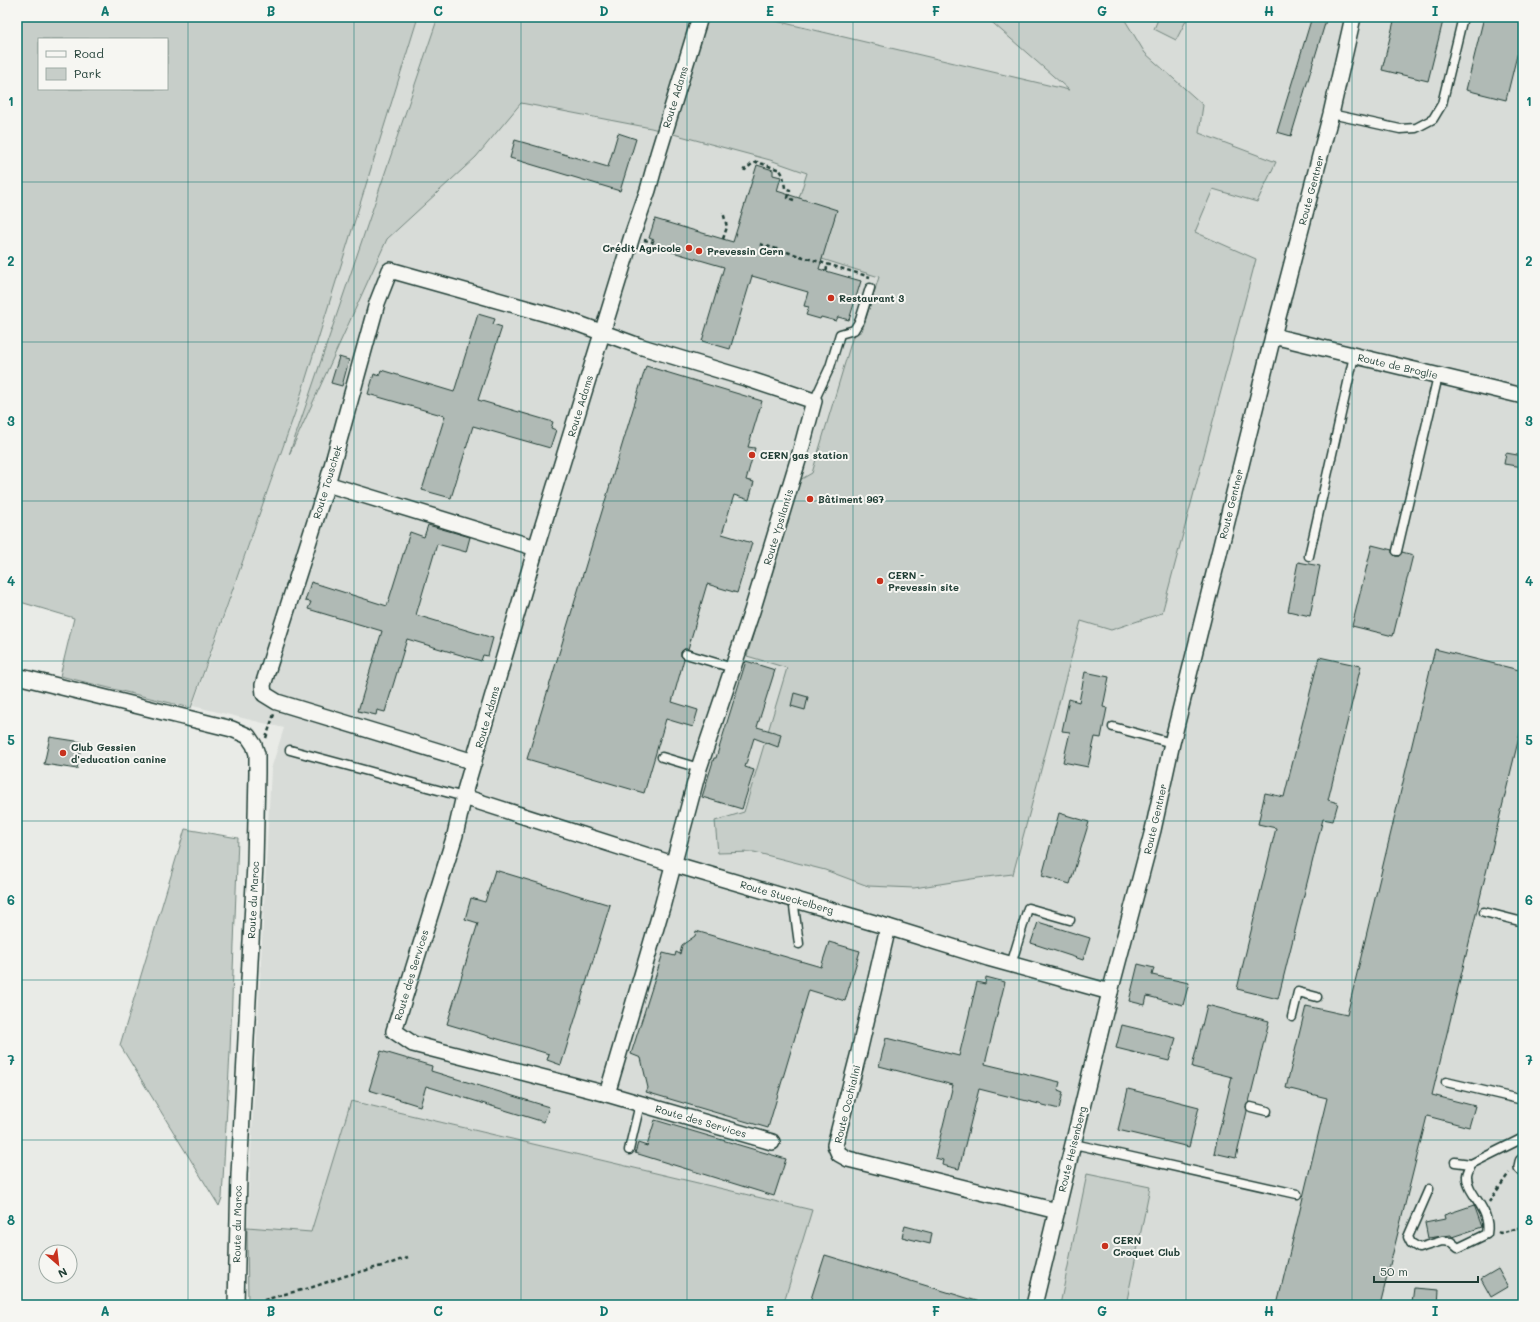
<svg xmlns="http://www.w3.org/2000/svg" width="1540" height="1322" font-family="Mali,sans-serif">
	<rect width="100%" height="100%" fill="#e9ebe7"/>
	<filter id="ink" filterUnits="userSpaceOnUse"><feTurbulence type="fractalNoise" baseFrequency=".025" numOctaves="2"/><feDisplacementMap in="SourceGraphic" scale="8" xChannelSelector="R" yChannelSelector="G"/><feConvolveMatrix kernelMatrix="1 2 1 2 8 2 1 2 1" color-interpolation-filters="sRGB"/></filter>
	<g filter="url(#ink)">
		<path fill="#d8dcd8" d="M418,17H1523V1305H783L811,1210L351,1101L311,1233L247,1227L271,769L284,728L193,706L280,456Z"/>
		<g fill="#c7cec9" stroke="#73867e" fill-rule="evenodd">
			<path d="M17,17H418L297,407L191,708L60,676L74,618L17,601ZM39,39H167V89H39Z"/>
			<path d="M438,17H759L1069,90L986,17H1123L1145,53L1203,105L1199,133L1276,162L1257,202L1213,189L1195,232L1256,259L1162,613L1111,630L1081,621L1013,874L978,878L914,888L868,886L825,870L754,852L718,853L715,821L744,812L787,668L747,656L798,481L812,473L853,336L862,331L879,277L822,259L799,198L807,173L770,160L651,128L521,103L476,157L387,239L289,455Z"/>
			<path d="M1159,17H1188L1176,40L1154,29Z"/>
			<path d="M185,829L238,838L230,1052L222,1198L219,1206L120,1045Z"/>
			<path d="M351,1101L812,1210L783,1305H248L247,1227L311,1232Z"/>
			<path d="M1087,1174L1150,1187L1126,1305H1060Z"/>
		</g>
		<g fill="#b0bab5" stroke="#1f3d34">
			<path d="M1312,17H1327L1291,136L1277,132Z"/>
			<path d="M1395,17H1444L1428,81L1382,70Z"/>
			<path d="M1484,17H1523V31L1506,100L1466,90Z"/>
			<path d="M618,133L636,139L620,191L510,158L515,140L608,167Z"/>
			<path d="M757,165L773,170V175L781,177L777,191L837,210L819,269L861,281L849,320L838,317L836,321L821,317L820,319L806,315L809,307L804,306L808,292L752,276L730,349L702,341L724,267L652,246L654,240L649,238L655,219L733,242Z"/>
			<path d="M478,314L495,319L493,324L502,327L478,400L553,422L551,428L556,430L550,448L473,426L451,498L422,490L445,416L368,394L374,374L379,376L381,370L454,392Z"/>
			<path d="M339,357L349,360L342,386L331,383Z"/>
			<path d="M646,366L762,401L748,447L755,448L746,480L754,482L749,500L734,495L722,534L752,543L737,593L707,584L688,649H684L681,652V656L684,659L672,702L698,710L693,727L666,719L644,793L527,759Z"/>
			<path d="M1506,453L1523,456V467L1504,464Z"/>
			<path d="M428,525L470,537L466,552L437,544L416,615L493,638L488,656L483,655L481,661L407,639L385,712L377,710L376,715L358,711L382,631L308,609L311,602L305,601L311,582L387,606L410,532L424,537Z"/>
			<path d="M1372,545L1392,550V553L1395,556H1399L1402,552L1413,555L1393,636L1352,626Z"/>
			<path d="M1298,562L1320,566L1310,616L1288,611Z"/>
			<path d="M1435,649L1523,671V721L1432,1095L1475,1106L1469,1127L1427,1116L1380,1305H1277L1327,1098L1286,1088L1306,1006L1347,1015Z"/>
			<path d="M1319,657L1361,666L1328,800L1338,803L1333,821L1323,819L1278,999L1237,989L1276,828L1258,824L1265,793L1284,797Z"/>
			<path d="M746,661L775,670L757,727L781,734L778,747L754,738L745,767L754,770L742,809L702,797L714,758H716Z"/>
			<path d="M1085,672L1109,677L1103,707L1107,708L1101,738L1095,737L1088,767L1063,762L1070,732L1062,731L1069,699L1079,702Z"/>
			<path d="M794,693L808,697L805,710L791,706Z"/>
			<path d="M50,737L82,742L77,769L44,764Z"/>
			<path d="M1059,813L1089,822L1070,884L1042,876Z"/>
			<path d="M495,870L610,905L561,1065L547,1060L549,1054L447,1024L478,923L465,919L471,898L485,902Z"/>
			<path d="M1038,922L1090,938L1083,960L1031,943Z"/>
			<path d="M696,931L821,967L829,942L860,951L845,1001L809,990L768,1128L646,1092L648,1088L641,1058L631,1054L663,953L675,956L676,952L680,954L682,945L695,936Z"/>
			<path d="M1138,964L1154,968L1152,975L1189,983L1183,1005L1147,996L1145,1005L1129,1001Z"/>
			<path d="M986,977L1005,982L985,1064L1060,1082L1058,1090L1063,1092L1059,1109L979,1089L959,1169L942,1165L943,1160L935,1158L953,1085L879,1066L886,1038L959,1056L977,982L985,984Z"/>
			<path d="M1207,1005L1269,1021L1249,1102L1246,1106L1247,1111L1236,1158L1214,1153L1232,1077L1192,1067Z"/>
			<path d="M1122,1025L1176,1038L1169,1061L1116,1048Z"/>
			<path d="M381,1051L432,1066L431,1071L549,1107L544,1122L426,1086L420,1106L369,1090Z"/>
			<path d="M1128,1089L1199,1107L1189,1147L1118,1130Z"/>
			<path d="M655,1120L786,1159L774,1196L635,1153L638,1143L647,1146Z"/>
			<path d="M1474,1205L1482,1227L1452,1237L1451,1235L1428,1238L1425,1223L1445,1219L1444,1215Z"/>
			<path d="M905,1226L932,1233L930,1244L902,1237Z"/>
			<path d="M825,1255L980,1302V1305H809Z"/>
			<path d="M1498,1269L1508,1287L1491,1297L1481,1279Z"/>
			<path d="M1414,1288L1439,1290L1438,1305L1412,1303Z"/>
		</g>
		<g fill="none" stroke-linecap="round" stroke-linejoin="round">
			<g stroke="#1f3d34" stroke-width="11">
				<g id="service">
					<path d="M1331,114L1400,129L1416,128L1433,119L1442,104L1463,17"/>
					<path d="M814,401L830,367L840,334L854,330L860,320L870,288"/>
					<path d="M1397,551L1438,376"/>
					<path d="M1309,556L1354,356"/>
					<path d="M686,654L733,668"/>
					<path d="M1113,727L1172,743"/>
					<path d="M290,750L464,797"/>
					<path d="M662,757L699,768"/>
					<path d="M793,899L799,944"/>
					<path d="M1484,912L1523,922"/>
					<path d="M1011,965L1028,908L1070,920"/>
					<path d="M1292,1017L1298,992L1317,997"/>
					<path d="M1446,1082L1523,1100"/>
					<path d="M1251,1107L1267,1111"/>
					<path d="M1074,1144L1297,1194"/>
					<path d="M629,1150L640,1104"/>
					<path d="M1455,1162L1471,1164"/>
					<path d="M1429,1189L1408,1237L1411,1243L1419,1248L1442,1241L1451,1242L1458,1248L1487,1234C1492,1208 1466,1194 1467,1176C1467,1172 1470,1168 1471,1164L1523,1138"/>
				</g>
			</g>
			<g stroke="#1f3d34" stroke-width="18">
				<g id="minor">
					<path d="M700,17L658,154L648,190L632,236L536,548L466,787L455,835L394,1031L413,1044L607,1094L772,1142"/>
					<path d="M1273,336L1523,396"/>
					<path d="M327,484L536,548"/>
					<path d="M17,676L232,729L248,736L254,745L257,754V773L255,864L239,1175L236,1305"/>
					<path d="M474,762L277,702L264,694L263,685L327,484L377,303L390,270L568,320L639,346L745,378L814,401L799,457L752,611L699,768L662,907L607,1094"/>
					<path d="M464,797L673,864L888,927L988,958L1110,992"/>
					<path d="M888,927L859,1052L835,1145L839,1154L848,1159L1057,1211"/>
					<path d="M1522,1167L1523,1162"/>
					<path d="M1034,1305L1110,992L1153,830L1172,743L1273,336L1331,114L1353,17"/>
				</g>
			</g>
			<g stroke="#1f3d34" stroke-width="2.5" stroke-dasharray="4 3" stroke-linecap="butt">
				<path d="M743,169L745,170L752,164L757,162L780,170L783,175L785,188L790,190L788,198L794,200"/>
				<path d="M723,239L727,227L723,212"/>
				<path d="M644,240L653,242"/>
				<path d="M760,244L870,277"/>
				<path d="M826,271L828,264"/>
				<path d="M266,738L274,714"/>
				<path d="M1489,1202L1509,1173"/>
				<path d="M1498,1232L1500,1233L1523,1227"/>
				<path d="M250,1302L261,1301L285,1294L310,1288L345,1276L389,1264L408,1257"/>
			</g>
			<use href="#service" stroke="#f6f6f2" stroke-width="8"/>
			<use href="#minor" stroke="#f6f6f2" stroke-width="15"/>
		</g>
	</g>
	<path fill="none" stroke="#0f766e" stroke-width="1" stroke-opacity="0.55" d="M188,17V1305M354,17V1305M521,17V1305M687,17V1305M853,17V1305M1019,17V1305M1186,17V1305M1352,17V1305M17,182H1523M17,342H1523M17,501H1523M17,661H1523M17,821H1523M17,980H1523M17,1140H1523"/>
	<g fill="#c8321e" stroke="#f6f6f2" stroke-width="1.5">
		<circle cx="689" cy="248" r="4"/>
		<circle cx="699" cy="251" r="4"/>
		<circle cx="831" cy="298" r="4"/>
		<circle cx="752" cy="455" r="4"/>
		<circle cx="810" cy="499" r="4"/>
		<circle cx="880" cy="581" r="4"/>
		<circle cx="63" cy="753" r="4"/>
		<circle cx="1105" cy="1246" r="4"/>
	</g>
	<g text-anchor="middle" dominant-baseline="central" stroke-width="4" stroke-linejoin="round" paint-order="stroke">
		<g font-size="10" fill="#1f3d34" stroke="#f6f6f2">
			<text transform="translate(675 97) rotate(-73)">Route Adams</text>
			<text transform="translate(1311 190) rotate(-75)">Route Gentner</text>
			<text transform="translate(1398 366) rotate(13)">Route de Broglie</text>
			<text transform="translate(580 406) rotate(-73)">Route Adams</text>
			<text transform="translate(327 482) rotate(-73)">Route Touschek</text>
			<text transform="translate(1231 504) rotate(-76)">Route Gentner</text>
			<text transform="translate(778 527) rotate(-73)">Route Ypsilantis</text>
			<text transform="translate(487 717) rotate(-74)">Route Adams</text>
			<text transform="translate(1155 819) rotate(-77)">Route Gentner</text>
			<text transform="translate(787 897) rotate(16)">Route Stueckelberg</text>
			<text transform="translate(253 900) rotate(-87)">Route du Maroc</text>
			<text transform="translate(411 975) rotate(-73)">Route des Services</text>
			<text transform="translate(847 1104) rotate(-76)">Route Occhialini</text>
			<text transform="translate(701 1121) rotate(16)">Route des Services</text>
			<text transform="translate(1072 1149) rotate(-76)">Route Heisenberg</text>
			<text transform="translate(237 1224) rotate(-89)">Route du Maroc</text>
		</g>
		<g font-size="10" font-weight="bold" fill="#1f3d34" stroke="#f6f6f2" text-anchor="start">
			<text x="681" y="248" text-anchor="end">Crédit Agricole</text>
			<text x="707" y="251">Prevessin Cern</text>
			<text x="839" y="298">Restaurant 3</text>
			<text x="760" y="455">CERN gas station</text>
			<text x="818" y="499">Bâtiment 967</text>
			<text x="888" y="575">CERN -<tspan x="888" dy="12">Prevessin site</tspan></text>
			<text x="71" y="747">Club Gessien<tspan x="71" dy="12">d'education canine</tspan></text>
			<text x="1113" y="1240">CERN<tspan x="1113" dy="12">Croquet Club</tspan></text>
		</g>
	</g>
	<rect width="1540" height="1322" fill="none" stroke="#f6f6f2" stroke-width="44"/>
	<rect x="38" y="38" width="130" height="52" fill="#f6f6f2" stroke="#a0aca6"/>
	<rect x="46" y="51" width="20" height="6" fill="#f6f6f2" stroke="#a0aca6"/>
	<text x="74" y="58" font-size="12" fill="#1f3d34">Road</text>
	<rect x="46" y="68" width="20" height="12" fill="#c7cec9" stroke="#a0aca6"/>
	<text x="74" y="78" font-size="12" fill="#1f3d34">Park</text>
	<g transform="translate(58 1264) rotate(152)"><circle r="19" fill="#f6f6f2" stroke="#a0aca6"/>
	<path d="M0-3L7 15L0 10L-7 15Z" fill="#c8321e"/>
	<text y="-6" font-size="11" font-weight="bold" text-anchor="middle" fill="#1f3d34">N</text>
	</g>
	<path d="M1374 1276v6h104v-6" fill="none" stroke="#1f3d34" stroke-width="2"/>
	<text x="1380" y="1276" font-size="12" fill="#1f3d34" stroke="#f6f6f2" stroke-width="3" paint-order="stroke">50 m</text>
	<rect x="22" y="22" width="1496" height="1278" fill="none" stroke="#0f766e" stroke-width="1.5"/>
	<g font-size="13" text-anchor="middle" font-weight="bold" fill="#0f766e">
		<text x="105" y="16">A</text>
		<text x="271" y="16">B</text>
		<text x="438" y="16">C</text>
		<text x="604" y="16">D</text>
		<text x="770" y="16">E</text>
		<text x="936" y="16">F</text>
		<text x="1102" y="16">G</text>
		<text x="1269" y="16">H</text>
		<text x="1435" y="16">I</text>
		<text x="11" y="106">1</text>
		<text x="1529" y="106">1</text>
		<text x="11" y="266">2</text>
		<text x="1529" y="266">2</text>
		<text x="11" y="426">3</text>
		<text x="1529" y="426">3</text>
		<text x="11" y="586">4</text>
		<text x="1529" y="586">4</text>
		<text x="11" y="745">5</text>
		<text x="1529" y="745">5</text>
		<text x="11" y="905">6</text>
		<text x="1529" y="905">6</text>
		<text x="11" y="1065">7</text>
		<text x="1529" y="1065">7</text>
		<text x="11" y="1225">8</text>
		<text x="1529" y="1225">8</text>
		<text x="105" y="1316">A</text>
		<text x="271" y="1316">B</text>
		<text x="438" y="1316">C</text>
		<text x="604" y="1316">D</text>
		<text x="770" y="1316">E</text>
		<text x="936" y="1316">F</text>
		<text x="1102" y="1316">G</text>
		<text x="1269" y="1316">H</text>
		<text x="1435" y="1316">I</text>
	</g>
</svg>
